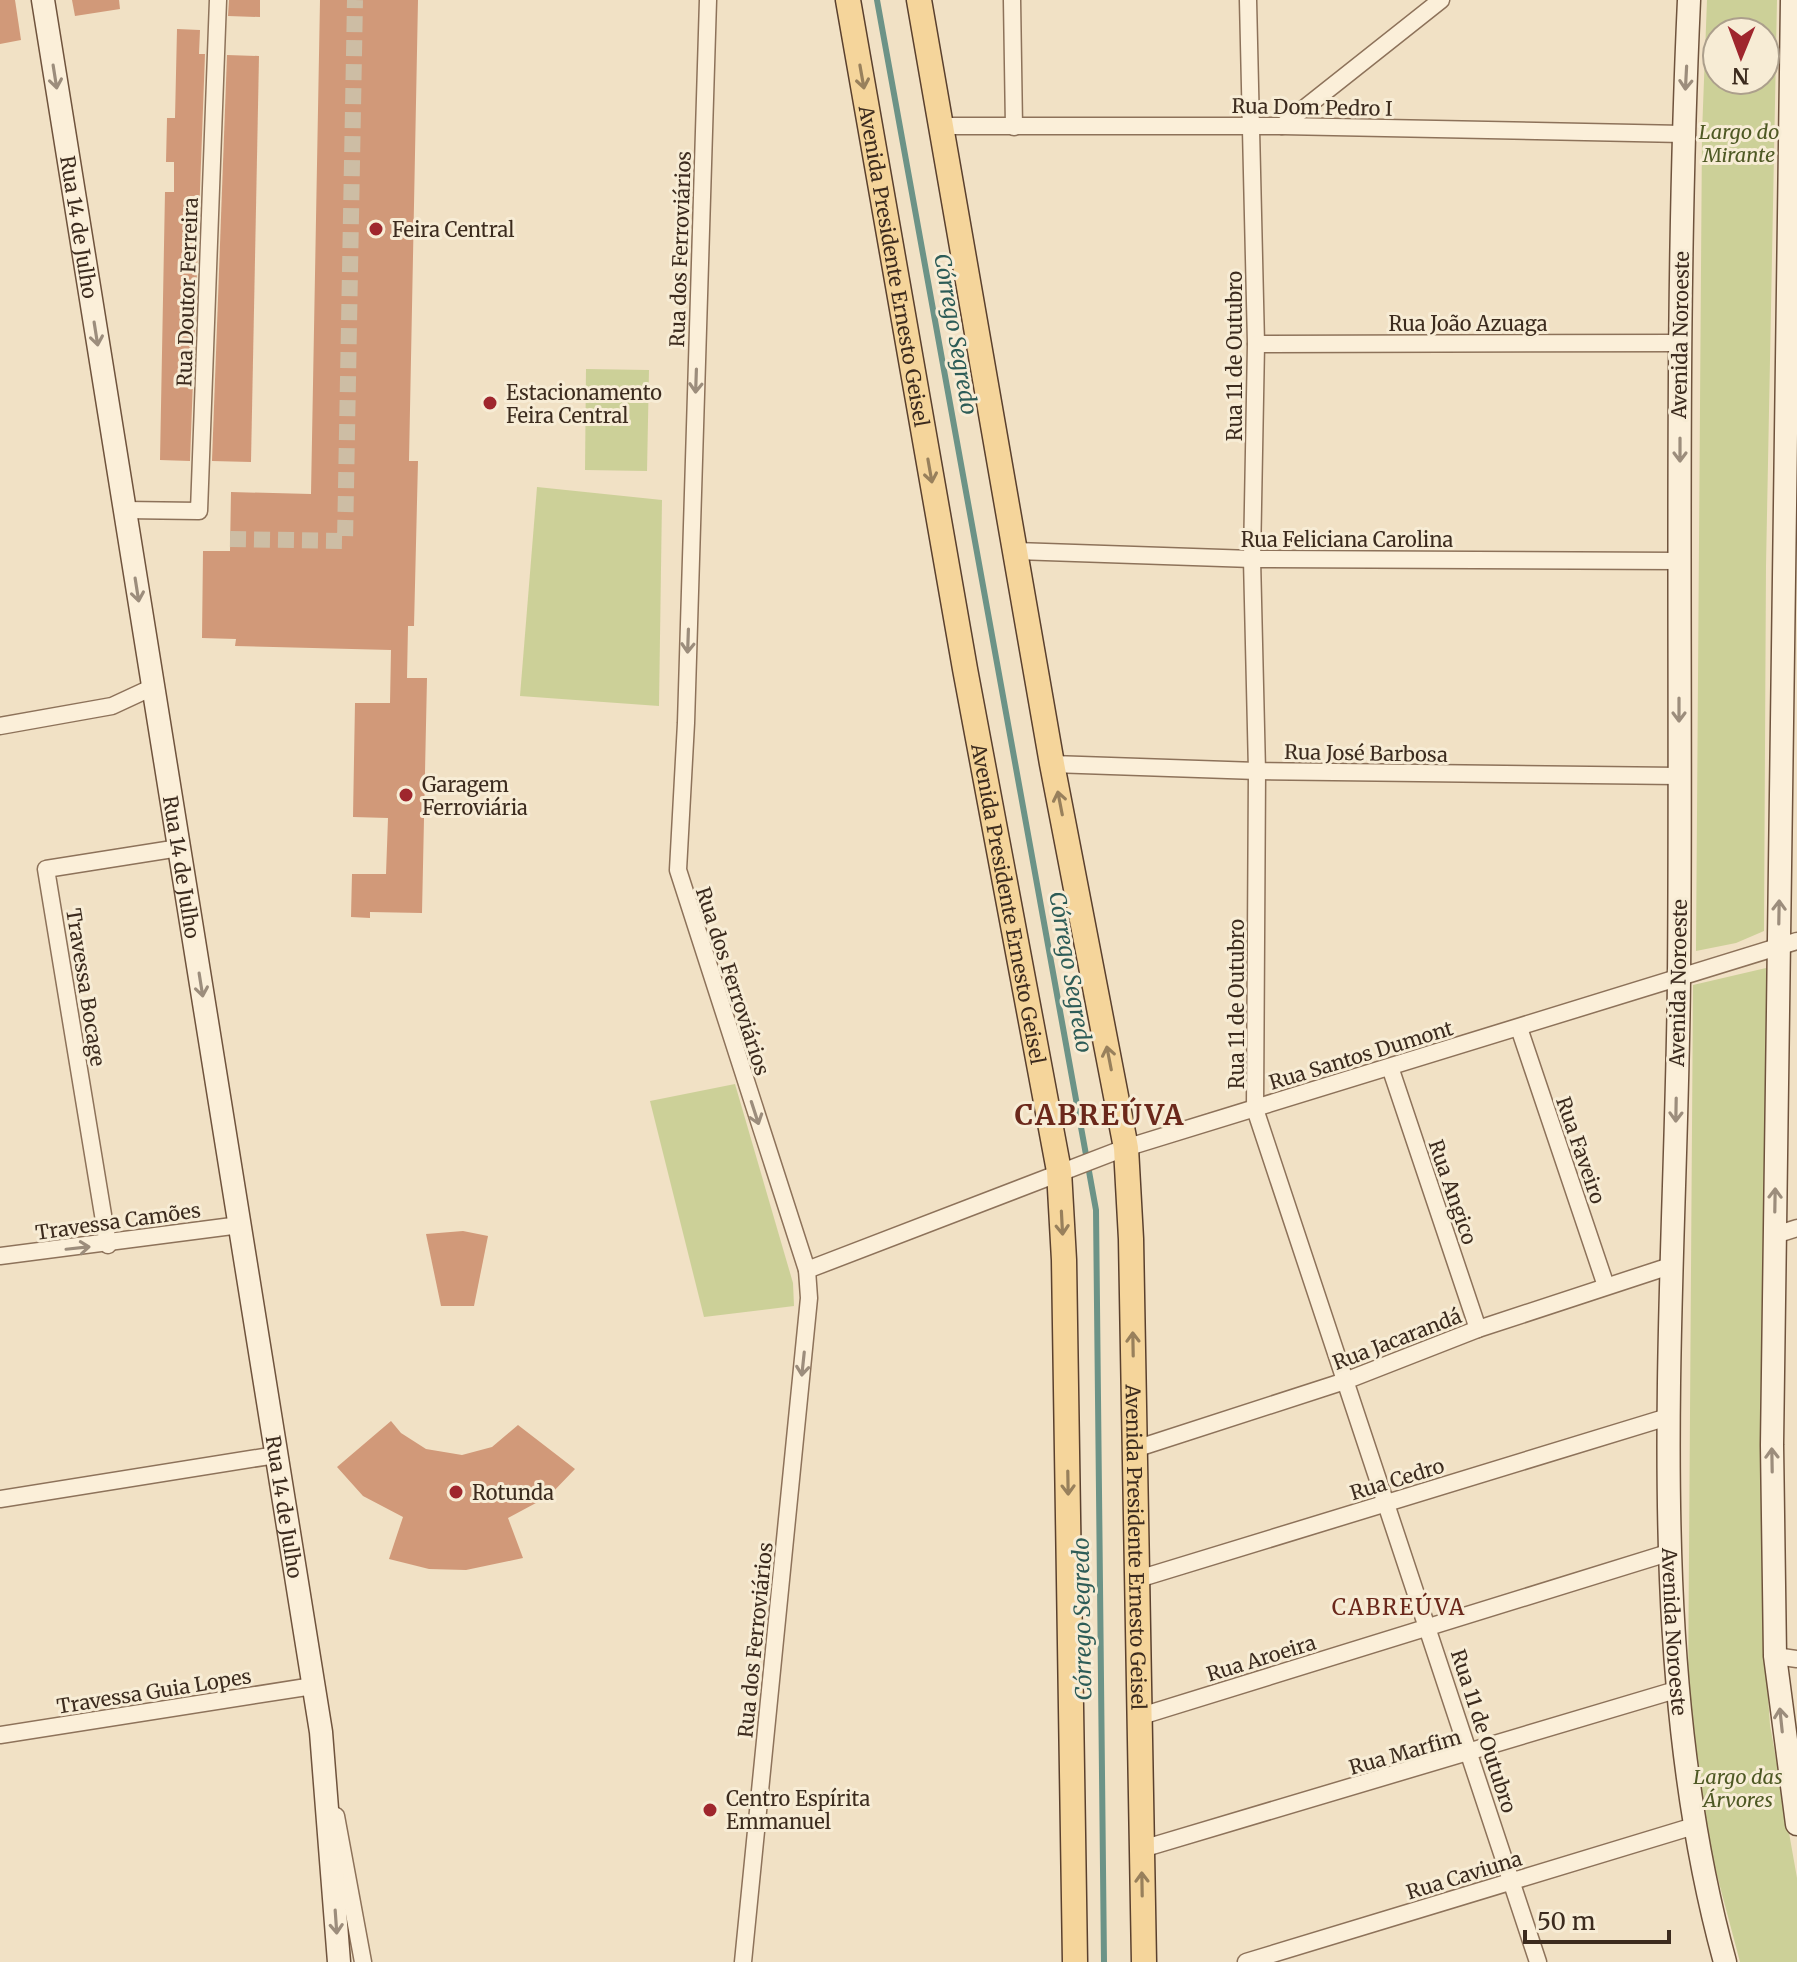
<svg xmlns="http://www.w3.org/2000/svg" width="1797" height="1962" font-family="Merriweather,serif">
	<rect width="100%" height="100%" fill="#f1e1c5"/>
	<g fill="#ccd098" fill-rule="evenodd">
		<path d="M1707,0H1777L1766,566L1764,931L1736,943L1696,951L1702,133ZM1717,32H1765V80H1717Z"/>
		<path d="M586,369L649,370L647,471L585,470Z"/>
		<path d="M537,487L662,500L659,706L520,696Z"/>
		<path d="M1766,968L1765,1654L1770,1725L1797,1878V1962H1740L1704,1826L1688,1699L1693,985Z"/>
		<path d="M735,1084L793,1283L794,1306L704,1317L650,1101Z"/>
	</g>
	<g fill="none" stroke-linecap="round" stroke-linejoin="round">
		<path stroke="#6c9387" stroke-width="6" d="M877,0L1096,1210L1104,1962"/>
	</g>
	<g fill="#d19979">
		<path d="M0,0H15L21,40L0,44Z"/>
		<path d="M72,0H119L120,9L75,16Z"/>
		<path d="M229,0H260V17L228,16Z"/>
		<path d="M320,0H418L409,461H418L414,626H408L407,678H427L422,913L370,912V918L351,917L352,874H386L388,818L353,817L355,703H390L391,650L235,646L236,639L202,638L203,551H230L231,492L311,494Z"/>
		<path d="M177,29L200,30L199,54H205L190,461L160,460L165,192H174V162H166L167,118H175Z"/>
		<path d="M227,55L259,56L251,462L212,461Z"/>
		<path d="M463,1231L488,1236L474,1306H441L426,1234Z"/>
		<path d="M391,1421L401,1433L426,1449L462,1455L492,1447L518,1425L575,1469L549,1496L508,1518L523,1558L466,1570L429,1569L389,1559L403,1517L363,1496L337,1467Z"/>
	</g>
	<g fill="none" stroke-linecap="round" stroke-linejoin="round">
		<path stroke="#cdbda4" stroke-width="16" stroke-dasharray="16 8" stroke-linecap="butt" d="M230,539L345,541L355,0"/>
		<g stroke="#8d725a" stroke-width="19">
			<g id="street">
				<path d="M708,0L686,723L678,870L807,1270L809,1298L743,1962"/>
				<path d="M1012,0L1014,127"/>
				<path d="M1248,0L1256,344L1252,559L1257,771L1255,1109L1538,1962"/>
				<path d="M940,126H1282L1683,134"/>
				<path d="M1282,126L1441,0"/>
				<path d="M1256,344L1680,343"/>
				<path d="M125,510L199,511L218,0"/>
				<path d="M1015,551L1252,559L1679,561"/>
				<path d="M0,726L112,706L153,687"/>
				<path d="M1052,764L1257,771L1679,776"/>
				<path d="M1519,1028L1606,1286"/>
				<path d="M1390,1067L1478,1329"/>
				<path d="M1775,1235L1797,1228"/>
				<path d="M108,1245L46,869L179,848"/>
				<path d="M0,1256L240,1225"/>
				<path d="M807,1270L1122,1149L1797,941"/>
				<path d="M1135,1449L1345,1381L1478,1329L1673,1265"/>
				<path d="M0,1499L276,1455"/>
				<path d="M1135,1580L1671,1416"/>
				<path d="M1775,1656L1797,1659"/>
				<path d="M1138,1717L1671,1552"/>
				<path d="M0,1735L313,1686"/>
				<path d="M336,1816L363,1962"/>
				<path d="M1142,1849L1679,1689"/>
				<path d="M1246,1962L1694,1826"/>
			</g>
		</g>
		<g stroke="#6f533d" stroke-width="25">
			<g id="secondary">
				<path id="s1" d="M43,0L321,1732L339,1962"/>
				<path id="s2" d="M1689,0C1674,326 1682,652 1679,978C1676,1299 1639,1651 1725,1962"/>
				<path d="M1792,0L1772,1445L1775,1656L1797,1824"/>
			</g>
		</g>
		<g stroke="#5a402e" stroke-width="27">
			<g id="primary">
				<path id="s3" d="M848,0L965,669L1059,1171L1064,1260L1075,1962"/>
				<path id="s4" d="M919,0L1052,764L1126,1148L1131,1239L1144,1962"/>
			</g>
		</g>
		<use href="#street" stroke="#fbefd9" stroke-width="16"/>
		<use href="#secondary" stroke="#fbefd9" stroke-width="22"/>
		<use href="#primary" stroke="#f5d59b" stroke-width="24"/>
	</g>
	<defs><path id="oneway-shaft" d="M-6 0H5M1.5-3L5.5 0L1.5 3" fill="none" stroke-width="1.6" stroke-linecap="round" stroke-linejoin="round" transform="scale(2)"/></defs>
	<g stroke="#9c8d7c">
		<use href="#oneway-shaft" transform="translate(55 77) rotate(81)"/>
		<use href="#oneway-shaft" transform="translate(1686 78) rotate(93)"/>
		<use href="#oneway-shaft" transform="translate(96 334) rotate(81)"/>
		<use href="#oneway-shaft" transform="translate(696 381) rotate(92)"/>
		<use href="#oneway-shaft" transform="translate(1680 450) rotate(90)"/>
		<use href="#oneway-shaft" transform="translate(137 590) rotate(81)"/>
		<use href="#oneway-shaft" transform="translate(688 641) rotate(92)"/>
		<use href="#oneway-shaft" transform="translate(1679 710) rotate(90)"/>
		<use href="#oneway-shaft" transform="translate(1779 912) rotate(-89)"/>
		<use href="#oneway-shaft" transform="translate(201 985) rotate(81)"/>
		<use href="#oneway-shaft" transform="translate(1676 1110) rotate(91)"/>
		<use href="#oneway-shaft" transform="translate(755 1113) rotate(72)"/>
		<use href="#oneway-shaft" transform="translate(1775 1200) rotate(-89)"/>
		<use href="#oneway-shaft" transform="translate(78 1248) rotate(-6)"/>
		<use href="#oneway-shaft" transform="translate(803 1364) rotate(96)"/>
		<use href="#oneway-shaft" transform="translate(1772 1460) rotate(-91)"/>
		<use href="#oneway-shaft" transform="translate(1781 1720) rotate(-96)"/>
		<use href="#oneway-shaft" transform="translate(336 1922) rotate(86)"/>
	</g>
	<g stroke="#98805c">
		<use href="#oneway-shaft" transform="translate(862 77) rotate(80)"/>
		<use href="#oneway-shaft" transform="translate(930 471) rotate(80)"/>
		<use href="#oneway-shaft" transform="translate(1060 803) rotate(-101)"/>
		<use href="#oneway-shaft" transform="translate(1109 1058) rotate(-101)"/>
		<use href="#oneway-shaft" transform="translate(1062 1223) rotate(87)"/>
		<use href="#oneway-shaft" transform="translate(1133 1344) rotate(-91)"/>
		<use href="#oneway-shaft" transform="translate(1068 1483) rotate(89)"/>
		<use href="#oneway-shaft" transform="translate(1142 1884) rotate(-91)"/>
	</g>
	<g fill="#9f262d" stroke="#f7ecd5" stroke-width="3">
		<circle cx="376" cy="229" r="8"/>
		<circle cx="490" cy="403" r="8"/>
		<circle cx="406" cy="795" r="8"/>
		<circle cx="456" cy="1492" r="8"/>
		<circle cx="710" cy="1810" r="8"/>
	</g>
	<g text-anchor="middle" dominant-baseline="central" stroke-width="6" stroke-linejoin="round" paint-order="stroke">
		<g font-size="20" fill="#3c2b1e" stroke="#f7ecd5">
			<text transform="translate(1312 107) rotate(1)">Rua Dom Pedro I</text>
			<text stroke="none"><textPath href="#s1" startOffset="230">Rua 14 de Julho</textPath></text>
			<text transform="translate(680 249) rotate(-88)">Rua dos Ferroviários</text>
			<text stroke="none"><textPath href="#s3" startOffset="270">Avenida Presidente Ernesto Geisel</textPath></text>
			<text transform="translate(187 292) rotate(-88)">Rua Doutor Ferreira</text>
			<text x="1468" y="323">Rua João Azuaga</text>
			<text transform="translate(1680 335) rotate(-89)">Avenida Noroeste</text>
			<text transform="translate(1234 356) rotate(-90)">Rua 11 de Outubro</text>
			<text x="1347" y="539">Rua Feliciana Carolina</text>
			<text transform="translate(1366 753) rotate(1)">Rua José Barbosa</text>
			<text stroke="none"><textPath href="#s1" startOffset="878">Rua 14 de Julho</textPath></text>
			<text stroke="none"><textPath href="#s3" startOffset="918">Avenida Presidente Ernesto Geisel</textPath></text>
			<text transform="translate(733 981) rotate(72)">Rua dos Ferroviários</text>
			<text transform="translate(1678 983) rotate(-89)">Avenida Noroeste</text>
			<text transform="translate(86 987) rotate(81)">Travessa Bocage</text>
			<text transform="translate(1236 1004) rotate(-90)">Rua 11 de Outubro</text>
			<text transform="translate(1361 1055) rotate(-17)">Rua Santos Dumont</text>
			<text transform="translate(1581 1150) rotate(71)">Rua Faveiro</text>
			<text transform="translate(1453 1192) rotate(71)">Rua Angico</text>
			<text transform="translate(118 1221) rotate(-8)">Travessa Camões</text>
			<text transform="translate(1397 1339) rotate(-21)">Rua Jacarandá</text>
			<text transform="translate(1397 1479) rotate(-17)">Rua Cedro</text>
			<text stroke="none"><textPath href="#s1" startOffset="1526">Rua 14 de Julho</textPath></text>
			<text stroke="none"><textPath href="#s4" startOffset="1566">Avenida Presidente Ernesto Geisel</textPath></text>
			<text stroke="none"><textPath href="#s2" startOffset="1632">Avenida Noroeste</textPath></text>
			<text transform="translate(755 1640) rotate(-84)">Rua dos Ferroviários</text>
			<text transform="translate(1261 1658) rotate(-17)">Rua Aroeira</text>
			<text transform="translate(154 1691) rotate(-9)">Travessa Guia Lopes</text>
			<text transform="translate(1484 1731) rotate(72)">Rua 11 de Outubro</text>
			<text transform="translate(1405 1752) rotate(-16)">Rua Marfim</text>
			<text transform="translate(1464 1875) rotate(-17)">Rua Caviuna</text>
		</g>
		<g font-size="20" font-style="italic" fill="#4e5924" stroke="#f7ecd5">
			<text x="1739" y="131">Largo do<tspan x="1739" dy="23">Mirante</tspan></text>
			<text x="1738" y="1776">Largo das<tspan x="1738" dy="23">Árvores</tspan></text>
		</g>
		<g font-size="20" fill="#3c2b1e" stroke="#f7ecd5" text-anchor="start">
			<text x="392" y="229">Feira Central</text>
			<text x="506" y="392">Estacionamento<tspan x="506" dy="23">Feira Central</tspan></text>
			<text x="422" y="784">Garagem<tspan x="422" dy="23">Ferroviária</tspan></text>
			<text x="472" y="1492">Rotunda</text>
			<text x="726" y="1798">Centro Espírita<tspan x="726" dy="23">Emmanuel</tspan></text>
		</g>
		<g font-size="22" font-style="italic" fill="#2d5c57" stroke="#f7ecd5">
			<text transform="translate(956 334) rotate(80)">Córrego Segredo</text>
			<text transform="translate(1071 972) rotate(80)">Córrego Segredo</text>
			<text transform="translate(1082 1619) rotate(-91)">Córrego Segredo</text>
		</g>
		<g font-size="22" letter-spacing="2" fill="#6b281b" stroke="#f7ecd5">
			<text x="1399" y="1607">CABREÚVA</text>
		</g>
		<g font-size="28" font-weight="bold" letter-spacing="2" fill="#6b281b" stroke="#f7ecd5">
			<text x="1100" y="1115">CABREÚVA</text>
		</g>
	</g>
	<g transform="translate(1741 56) rotate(181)"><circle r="38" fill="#f7ecd5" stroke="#ac9f8c" stroke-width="2"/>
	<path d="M0-6L14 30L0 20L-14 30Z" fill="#9f262d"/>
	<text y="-12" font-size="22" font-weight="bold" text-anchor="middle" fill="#3c2b1e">N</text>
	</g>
	<path d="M1525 1930v12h144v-12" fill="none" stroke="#3c2b1e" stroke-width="4"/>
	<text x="1537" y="1930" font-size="24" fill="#3c2b1e" stroke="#f7ecd5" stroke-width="6" paint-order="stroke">50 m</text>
</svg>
